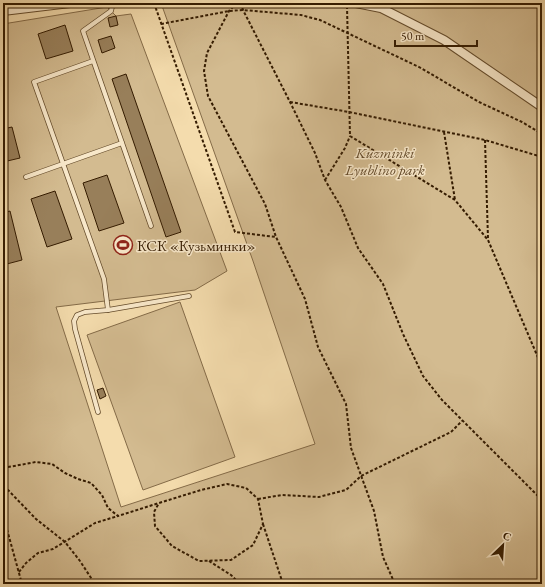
<svg xmlns="http://www.w3.org/2000/svg" width="545" height="587" font-family="'EB Garamond',serif">
	<rect width="100%" height="100%" fill="#f4dcad"/>
	<filter id="stains"><feTurbulence type="fractalNoise" baseFrequency=".005" numOctaves="4"/><feColorMatrix values="0 0 0 0 .2 0 0 0 0 .09 0 0 0 0 .02 0 0 0 .5 -.17"/></filter>
	<radialGradient id="worn" r=".72"><stop offset=".6" stop-color="#630" stop-opacity="0"/><stop offset="1" stop-color="#630" stop-opacity=".3"/></radialGradient>
	<g fill="#d3bb90" stroke="#846b48">
		<path d="M161,3H542V584H3V24L107,7L116,16L131,14L227,271L195,290L56,307L121,507L315,444L253,261Z"/>
		<path d="M180,302L235,457L143,490L87,335Z"/>
	</g>
	<g fill="#987f5a" stroke="#341b00">
		<path d="M116,16L118,25L110,27L108,18Z"/>
		<path d="M65,25L73,51L46,59L38,34Z"/>
		<path d="M111,36L115,48L102,53L98,40Z"/>
		<path d="M126,74L181,232L166,237L112,79Z"/>
		<path d="M12,127L20,158L3,162V129Z"/>
		<path d="M107,175L124,223L99,231L83,183Z"/>
		<path d="M55,191L72,239L47,247L31,199Z"/>
		<path d="M10,211L22,260L3,265V213Z"/>
		<path d="M103,388L106,396L100,399L97,390Z"/>
	</g>
	<g fill="none" stroke-linecap="round" stroke-linejoin="round">
		<g stroke="#644b2b" stroke-width="5.5">
			<g id="lane">
				<path d="M113,3L111,11L83,31L151,226"/>
				<path d="M93,61L34,82L104,279L108,310"/>
				<path d="M26,177L122,143"/>
				<path d="M98,412L75,329L74,321L77,315L85,312L108,310L189,296"/>
			</g>
		</g>
		<g stroke="#644b2b" stroke-width="10">
			<g id="street">
				<path d="M356,3L381,8L444,40L542,107"/>
				<path d="M3,11L70,3"/>
			</g>
		</g>
		<g stroke="#341b00" stroke-width="2" stroke-dasharray="3 2" stroke-linecap="butt">
			<path d="M154,3L235,232L276,237"/>
			<path d="M237,3L229,11L207,53L204,71L208,96L265,204L276,237L305,299L318,347L346,404L351,448L374,511L383,557L395,584"/>
			<path d="M241,3L243,10L290,102L315,153L325,180L341,207L358,248L383,284L403,334L423,376L442,400L542,500"/>
			<path d="M347,6L350,136L455,200L488,240L542,367"/>
			<path d="M161,24L229,11L243,10L301,15L320,20L419,67L479,102L522,122L542,134"/>
			<path d="M290,102L349,112L485,140L542,157"/>
			<path d="M444,132L455,200"/>
			<path d="M485,140L488,239"/>
			<path d="M325,180L345,148L350,136"/>
			<path d="M3,468L36,462L52,464L65,473L78,479L91,483L102,495L108,508L118,516L159,503L201,490L227,484L246,488L258,499L263,524L253,545L231,560L199,561L172,546L155,526L154,512L159,503"/>
			<path d="M3,487L8,490L36,519L65,542L80,561L95,584"/>
			<path d="M258,499L282,495L319,497L346,490L361,476L451,432L462,421"/>
			<path d="M3,515L22,584"/>
			<path d="M263,524L283,584"/>
			<path d="M209,561L231,575L240,584"/>
			<path d="M19,572L26,563L38,553L53,549L95,523L118,516"/>
		</g>
		<use href="#lane" stroke="#f8e8ca" stroke-width="4"/>
		<use href="#street" stroke="#f8e8ca" stroke-width="8"/>
	</g>
	<defs>
		<g id="stadium-ring" transform="scale(1)"><circle r="9.5" fill="#f8e8ca" stroke="#8f2418" stroke-width="1.5"/><path d="M0-5a6.5 5 0 1 0 0 10a6.5 5 0 1 0 0-10ZM-3.5-1.8h7v3.6h-7Z" fill="#8f2418"/></g>
	</defs>
	<g fill-rule="evenodd">
		<use href="#stadium-ring" x="123" y="245"/>
	</g>
	<g text-anchor="middle" dominant-baseline="central" stroke-width="3" stroke-linejoin="round" paint-order="stroke">
		<g font-size="15" font-style="italic" fill="#644b2b" stroke="#f8e8ca">
			<text x="385" y="152">Kuzminki<tspan x="385" dy="17">Lyublino park</tspan></text>
		</g>
		<g font-size="15" fill="#341b00" stroke="#f8e8ca" text-anchor="start">
			<text x="137" y="245">КСК «Кузьминки»</text>
		</g>
	</g>
	<rect width="545" height="587" fill="none" stroke="#f4dcad" stroke-width="16"/>
	<rect x="4" y="4" width="537" height="579" fill="none" stroke="#341b00" stroke-width="2"/>
	<rect x="8" y="8" width="529" height="571" fill="none" stroke="#341b00"/>
	<g transform="translate(503 545) rotate(25)" stroke="#f8e8ca" stroke-width="3" paint-order="stroke">
	<path d="M0-3L7 15L0 10L-7 15Z" fill="#341b00"/>
	<text y="-6" font-size="11" font-weight="bold" text-anchor="middle" fill="#341b00">С</text>
	</g>
	<path d="M395 40v6h82v-6" fill="none" stroke="#341b00" stroke-width="2"/>
	<text x="401" y="40" font-size="12" fill="#341b00" stroke="#f8e8ca" stroke-width="3" paint-order="stroke">50 m</text>
	<rect width="100%" height="100%" filter="url(#stains)"/>
	<rect width="100%" height="100%" fill="url(#worn)"/>
</svg>
